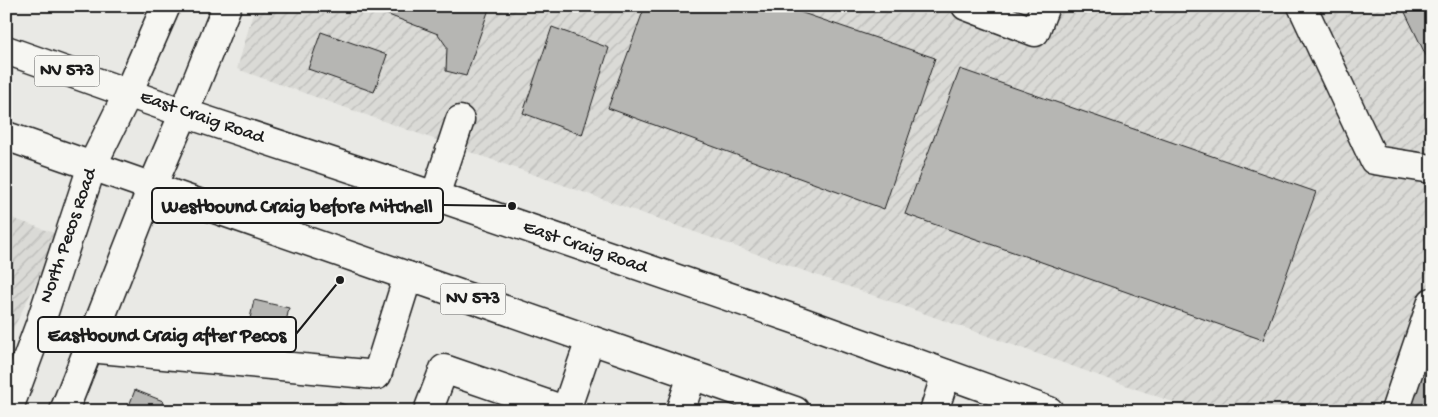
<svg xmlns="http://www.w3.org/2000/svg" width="1438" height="417" font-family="'Gochi Hand',sans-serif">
	<defs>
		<pattern id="industrial-furrows" width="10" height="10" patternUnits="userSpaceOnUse" patternTransform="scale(1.25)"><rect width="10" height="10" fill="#dadad6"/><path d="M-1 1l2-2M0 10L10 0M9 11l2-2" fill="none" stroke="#babab7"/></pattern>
	</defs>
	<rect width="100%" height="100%" fill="#e9e9e5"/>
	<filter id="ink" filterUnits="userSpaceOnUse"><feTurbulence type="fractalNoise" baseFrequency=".02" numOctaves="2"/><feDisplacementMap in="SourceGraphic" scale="10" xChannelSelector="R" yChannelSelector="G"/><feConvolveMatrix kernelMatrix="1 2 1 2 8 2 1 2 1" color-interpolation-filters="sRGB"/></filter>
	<g filter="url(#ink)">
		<g fill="url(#industrial-furrows)">
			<path d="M255,6H1432V411H1198L237,69Z"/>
			<path d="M6,216L60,235L6,343Z"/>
		</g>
		<g fill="#b6b6b3" stroke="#1c1c1c">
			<path d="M365,6H490L466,76L446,71L447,47L438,34Z"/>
			<path d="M645,6H782L935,58L884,209L608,108Z"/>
			<path d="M1402,6H1432V68Z"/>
			<path d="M552,27L609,48L582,135L523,113Z"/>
			<path d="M321,32L387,55L374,92L308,69Z"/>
			<path d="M960,69L1316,192L1263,340L905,214Z"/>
			<path d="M254,300L289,308L275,372L240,365Z"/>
			<path d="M1432,347V411H1410Z"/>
			<path d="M135,390L163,401L159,411H127Z"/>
			<path d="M337,402L362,411H321Z"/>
		</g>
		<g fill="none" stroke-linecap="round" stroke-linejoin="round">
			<g stroke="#1c1c1c" stroke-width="31">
				<g id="minor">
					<path d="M966,6L1035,32L1045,6"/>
					<path d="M1302,6L1374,160L1432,169"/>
					<path d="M128,93L166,6"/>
					<path d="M184,113L227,6"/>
					<path d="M435,196L460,120"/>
					<path d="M89,348L377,375L408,276"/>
					<path d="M566,410L590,340"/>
					<path d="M428,411L444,369L567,411"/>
					<path d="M680,411L692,376"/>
					<path d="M934,411L946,374"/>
					<path d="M1395,411L1432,302"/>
				</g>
			</g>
			<g stroke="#1c1c1c" stroke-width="31">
				<g id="major">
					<path d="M6,50L184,113L435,196L800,321L1049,411"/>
					<path d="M6,136L795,411"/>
					<path d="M8,411L40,324L92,166L128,93"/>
					<path d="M64,411L152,187L184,113"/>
				</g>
			</g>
			<use href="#minor" stroke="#f6f6f2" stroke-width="28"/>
			<use href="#major" stroke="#f6f6f2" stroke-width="28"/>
		</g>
	</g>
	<g text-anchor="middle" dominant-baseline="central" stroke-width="4" stroke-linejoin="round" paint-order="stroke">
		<g fill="#f6f6f2" stroke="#5d5d5c" stroke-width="1">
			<rect x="34.5" y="55.5" width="65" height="31" rx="4"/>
			<rect x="440.5" y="283.5" width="65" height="31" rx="4"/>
		</g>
		<g font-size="18" font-weight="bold" fill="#1c1c1c">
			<text x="67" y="71">NV 573</text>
			<text x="473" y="299">NV 573</text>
		</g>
		<g font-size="19" fill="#1c1c1c" stroke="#f6f6f2">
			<text transform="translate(202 118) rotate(19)">East Craig Road</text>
			<text transform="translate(69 236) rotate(-71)">North Pecos Road</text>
			<text transform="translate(585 248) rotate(19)">East Craig Road</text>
		</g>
	</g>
	<path fill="none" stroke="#1c1c1c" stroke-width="2" d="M512 206L443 205M340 280L296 334"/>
	<g fill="#1c1c1c" stroke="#f6f6f2" stroke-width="2">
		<circle cx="512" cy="206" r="5"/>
		<circle cx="340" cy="280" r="5"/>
	</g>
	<g fill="#f6f6f2" stroke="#1c1c1c" stroke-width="2">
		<rect x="152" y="188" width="291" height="35" rx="5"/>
		<rect x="38" y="317" width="258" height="35" rx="5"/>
	</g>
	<g font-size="20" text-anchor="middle" font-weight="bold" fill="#1c1c1c">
		<text x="297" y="212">Westbound Craig before Mitchell</text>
		<text x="167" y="341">Eastbound Craig after Pecos</text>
	</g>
	<rect width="1438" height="417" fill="none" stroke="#f6f6f2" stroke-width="25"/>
	<rect x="12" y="12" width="1413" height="392" fill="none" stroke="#1c1c1c" stroke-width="2" filter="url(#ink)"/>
</svg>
